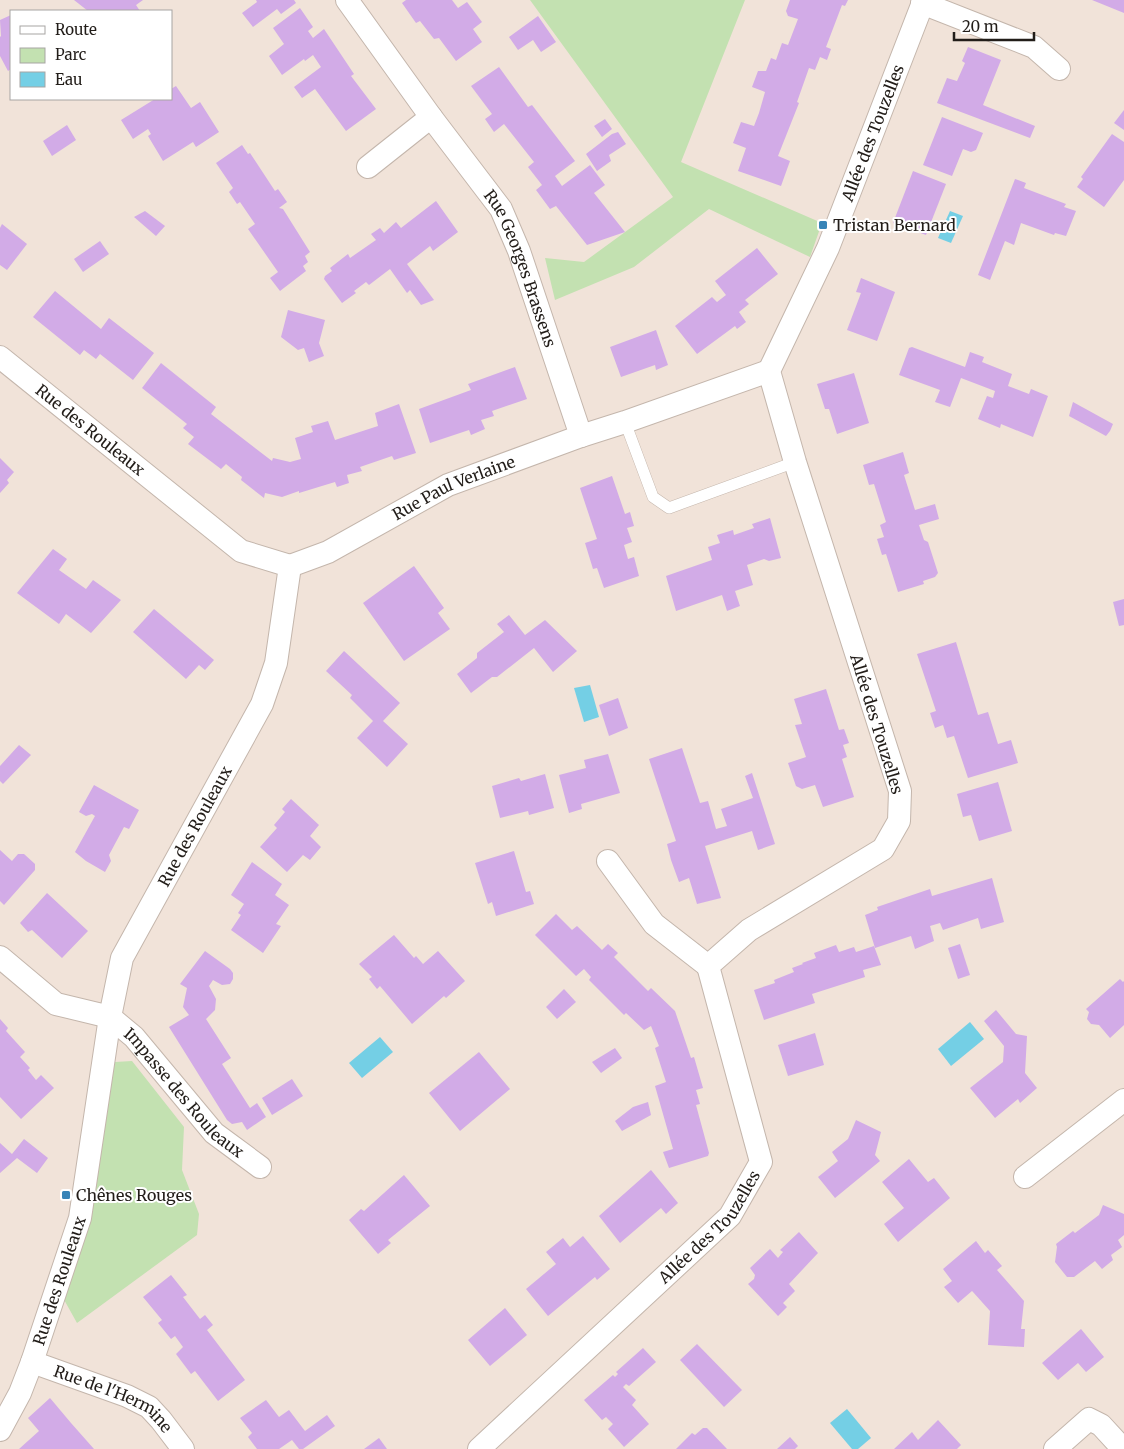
<svg xmlns="http://www.w3.org/2000/svg" width="1124" height="1449" font-family="Merriweather,serif">
	<rect width="100%" height="100%" fill="#f1e3d9"/>
	<g fill="#c3e1b1">
		<path d="M530,0H745L681,162L822,223L810,257L709,209L634,267L555,300L545,258L584,262L673,197Z"/>
		<path d="M132,1061L184,1127L182,1170L199,1214L197,1235L77,1323L62,1296L108,1073L115,1062Z"/>
	</g>
	<g fill="#74cfe5">
		<path d="M950,211L963,216L951,243L938,238Z"/>
		<path d="M590,685L599,717L584,722L574,688Z"/>
		<path d="M970,1022L984,1039L951,1066L938,1049Z"/>
		<path d="M380,1037L393,1052L362,1078L349,1063Z"/>
		<path d="M847,1409L871,1438L858,1449H852L830,1423Z"/>
	</g>
	<g fill="#d2abe7">
		<path d="M74,0H143L136,5L140,11H88Z"/>
		<path d="M256,0H294L296,3L281,14L277,9L253,27L242,13L257,2Z"/>
		<path d="M406,0H452L458,8L467,2L482,22L473,29L482,42L456,61L439,38L434,39L420,21L416,23L402,3Z"/>
		<path d="M790,0H848L845,6L842,5L826,47L831,49L827,60L820,57L815,70L809,68L797,102L799,103L778,156L790,161L781,186L738,171L746,148L733,143L741,122L754,126L759,113L765,92L752,87L758,71H766L771,58L776,60L782,43L788,45L798,19L788,16L786,11Z"/>
		<path d="M1092,0H1124V13Z"/>
		<path d="M300,8L313,27L308,31L313,38L324,29L354,74L351,76L376,109L346,131L315,89L302,98L294,87L321,67L313,55L305,61L304,59L282,75L269,56L284,44L273,28Z"/>
		<path d="M11,15V69L8,71L0,56V37L1,36L0,20Z"/>
		<path d="M538,16L556,42L541,52L533,40L518,50L509,37Z"/>
		<path d="M968,47L1001,60L983,105L1035,126L1030,138L937,103L947,78L957,81L965,63L962,61Z"/>
		<path d="M499,67L528,107L532,105L575,161L555,176L562,186L590,165L605,185L594,193L625,232L587,245L556,206L550,209L536,190L542,185L528,167L534,162L504,124L494,132L485,119L492,114L471,86Z"/>
		<path d="M176,86L191,108L200,102L219,132L196,147L193,142L163,161L148,136L151,134L148,129L133,139L121,120L155,99H171V89Z"/>
		<path d="M1124,110V130L1114,123Z"/>
		<path d="M942,117L983,133L976,150L971,152L963,149L952,176L923,165Z"/>
		<path d="M605,119L612,129L602,137L594,126Z"/>
		<path d="M67,125L76,140L52,156L43,141Z"/>
		<path d="M618,132L626,144L609,155L611,161L597,171L586,154L612,134Z"/>
		<path d="M1112,134L1124,142V180L1104,207L1077,187L1083,179L1081,177Z"/>
		<path d="M242,145L248,154L250,153L275,191L278,189L287,202L279,208L283,209L310,252L305,256L308,262L303,266L306,271L280,291L270,278L278,272L248,229L255,224L240,202L237,204L229,192L233,188L216,163Z"/>
		<path d="M913,171L946,184L926,235L893,223Z"/>
		<path d="M1015,179L1026,183L1024,188L1066,204L1064,207L1076,211L1066,236L1055,233L1054,235L1021,223L1014,245L1005,241L990,280L978,275Z"/>
		<path d="M436,201L458,232L433,251L430,246L407,264L434,300L421,305L410,290L407,293L390,269L369,285L366,282L354,291L356,293L342,303L324,279L325,276L332,271L330,268L348,254L350,258L376,240L371,234L380,228L384,233L396,222L401,228Z"/>
		<path d="M145,211L165,226L156,236L134,217Z"/>
		<path d="M2,224L27,244L7,270L0,265V228Z"/>
		<path d="M100,241L109,254L83,272L74,259Z"/>
		<path d="M757,248L778,274L745,300L749,304L739,312L746,322L737,329L735,326L697,354L675,326L712,297L717,302L726,295L715,281Z"/>
		<path d="M861,278L895,292L877,341L847,330L861,293L856,292Z"/>
		<path d="M55,291L101,329L109,318L154,353L133,380L100,354L96,359L84,350L80,355L33,317Z"/>
		<path d="M288,310L325,320L319,343L324,356L309,362L304,348L298,350L281,337Z"/>
		<path d="M656,330L668,365L656,370L655,365L621,377L610,347Z"/>
		<path d="M912,347L965,367L970,352L984,357L982,362L1012,374L1008,386L1029,394L1031,389L1048,396L1033,437L1001,424L1000,428L978,419L987,396L993,398L995,391L961,378L950,407L935,402L940,390L899,375L909,348Z"/>
		<path d="M161,363L216,407L211,414L272,461L273,458L290,462L301,459L295,438L313,432L311,426L328,421L335,440L378,426L375,413L399,404L416,453L394,460L392,456L360,467L362,471L347,475L349,483L337,487L335,482L299,493V491L282,497L265,493L264,498L241,480L242,477L226,464L221,469L188,444L194,437L183,428L187,424L142,388Z"/>
		<path d="M515,367L527,399L492,411L494,416L481,420L485,429L471,435L469,430L430,443L419,409L471,390L468,384Z"/>
		<path d="M854,373L869,423L837,434L829,409H825L817,384Z"/>
		<path d="M1073,402L1113,424L1110,431L1106,436L1069,416Z"/>
		<path d="M903,452L909,473L904,475L915,510L935,504L939,519L919,525L924,540L928,542L938,573L935,577L923,581L924,584L898,592L886,554L882,555L877,539L884,537L880,525L886,522L874,484L869,485L863,465Z"/>
		<path d="M0,458L14,472L7,480L9,483L0,493Z"/>
		<path d="M612,476L625,514L630,512L634,526L627,528L632,542L624,545L628,559L634,557L639,576L604,588L597,568L593,569L585,543L597,539L580,488Z"/>
		<path d="M770,518L781,558L769,561L764,559L747,565L753,585L735,591L740,606L727,611L722,595L676,611L666,576L712,560L708,547L720,543L717,535L733,530L734,535L754,528L752,524Z"/>
		<path d="M53,549L67,559L59,570L86,589L93,580L121,600L91,633L66,614L59,624L17,593Z"/>
		<path d="M414,566L444,608L438,613L450,629L404,661L363,603Z"/>
		<path d="M1124,599V625L1119,626L1113,602Z"/>
		<path d="M154,609L214,660L205,670L199,665L186,679L133,632Z"/>
		<path d="M509,615L525,635L545,620L577,651L553,672L534,648L497,677H492L471,693L457,674L477,658V653L504,632L497,624Z"/>
		<path d="M956,642L978,715L988,712L998,744L1011,740L1018,763L968,778L954,736L947,738L943,725L935,728L930,713L936,711L917,654Z"/>
		<path d="M344,651L400,703L383,721L408,744L387,767L357,738L373,721L350,698L352,695L326,671Z"/>
		<path d="M826,689L839,730L844,729L849,743L843,745L847,757L842,759L854,797L823,807L815,785L802,789L796,786L788,763L806,757L795,725L802,724L794,699Z"/>
		<path d="M618,698L628,728L609,736L599,705Z"/>
		<path d="M19,745L31,755L3,784L0,781V766Z"/>
		<path d="M682,748L700,803L708,801L716,829L727,826L721,809L753,798L745,776L752,773L775,844L758,850L752,831L705,846L721,898L697,904L689,878L679,882L671,860L667,844L676,841L649,759Z"/>
		<path d="M608,754L620,793L581,804L582,809L569,813L559,775L586,768L584,760Z"/>
		<path d="M545,774L554,808L529,815L528,811L500,818L492,786L519,778L521,781Z"/>
		<path d="M998,782L1012,831L979,841L971,815L963,817L957,794Z"/>
		<path d="M94,785L139,810L129,829L124,827L109,855L111,861L105,872L86,861L75,852L95,816L92,814L86,816L79,812Z"/>
		<path d="M291,799L319,825L310,836L321,847L310,860L303,855L287,872L260,847L277,828L274,825L285,812L282,809Z"/>
		<path d="M0,850L12,861L18,854H24L35,864V870L4,905L0,901Z"/>
		<path d="M514,851L526,892L530,891L534,904L496,916L492,902L488,904L475,863Z"/>
		<path d="M252,862L282,884L275,895L289,905L276,924L281,926L263,953L231,930L241,915L238,913L244,904L231,895Z"/>
		<path d="M992,878L1004,922L981,929L978,918L943,930L940,923L930,926L934,941L915,949L911,936L875,948L865,915L878,910L877,907L930,889L932,896Z"/>
		<path d="M47,893L88,931L62,958L32,930L28,932L20,923Z"/>
		<path d="M556,914L572,930L577,926L602,950L608,944L618,953L614,957L648,991L651,988L675,1011L691,1058L694,1057L703,1088L696,1090L700,1104L696,1105L709,1153L708,1156L669,1168L663,1152L673,1149L655,1086L666,1082L655,1048L659,1046L651,1026L644,1030L626,1013L624,1015L589,980L591,977L584,969L576,976L535,935Z"/>
		<path d="M394,935L414,958L416,956L423,964L438,951L465,981L446,998L444,996L412,1024L380,986L377,989L369,979L372,977L359,964Z"/>
		<path d="M960,944L970,975L958,979L948,948Z"/>
		<path d="M836,945L839,952L854,947L856,952L874,946L881,965L863,970L865,977L812,994L815,1003L764,1020L754,990L775,983L774,980L794,972L792,968L803,964L802,963L816,958L814,953Z"/>
		<path d="M205,951L230,969L233,973V979L230,984L222,985L213,980L209,986L216,999L215,1010L206,1019L231,1058L222,1064L250,1108L257,1103L266,1117L247,1130L242,1122L232,1124L227,1120L169,1027L189,1015L183,1007L187,988L180,984Z"/>
		<path d="M1120,979L1123,982L1124,981V1025L1110,1038L1099,1025L1091,1024L1087,1019L1089,1012L1086,1009Z"/>
		<path d="M564,989L576,1002L557,1019L546,1007Z"/>
		<path d="M996,1010L1016,1034L1027,1036L1025,1073L1037,1088L1020,1103L1018,1099L995,1118L970,1088L1003,1062L1004,1046L984,1021Z"/>
		<path d="M0,1019L8,1028L6,1031L25,1052L20,1057L30,1068L28,1070L36,1080L41,1075L54,1088L21,1119L0,1097Z"/>
		<path d="M815,1033L824,1065L788,1076L778,1045Z"/>
		<path d="M615,1048L622,1058L601,1073L592,1062Z"/>
		<path d="M479,1052L510,1089L460,1131L429,1093Z"/>
		<path d="M292,1079L303,1096L272,1115L262,1098Z"/>
		<path d="M648,1102L651,1115L622,1131L615,1121L633,1107Z"/>
		<path d="M856,1120L881,1132L875,1155L880,1161L835,1198L818,1177L838,1161L832,1152L848,1139Z"/>
		<path d="M24,1139L48,1158L37,1173L17,1158L0,1173V1143L12,1154Z"/>
		<path d="M909,1159L928,1182L934,1178L950,1198L898,1242L884,1224L904,1208L882,1182Z"/>
		<path d="M651,1170L678,1203L666,1214L661,1208L620,1243L599,1216Z"/>
		<path d="M404,1175L430,1206L388,1240L391,1243L378,1254L349,1220L361,1209L364,1211Z"/>
		<path d="M1103,1205L1124,1214V1235L1118,1240L1122,1247L1111,1255L1113,1260L1102,1269L1095,1261L1074,1277H1067L1055,1262L1057,1247L1056,1244L1073,1231L1075,1233L1099,1215Z"/>
		<path d="M799,1232L818,1253L789,1284L795,1291L783,1303L787,1307L778,1316L748,1284L754,1279L755,1275L750,1268L770,1249L778,1258L783,1252L780,1250Z"/>
		<path d="M583,1236L610,1269L597,1280L595,1277L548,1316L526,1289L556,1264L546,1252L563,1238L570,1247Z"/>
		<path d="M976,1241L985,1253L988,1250L1002,1266L997,1270L1024,1301L1021,1329H1025L1024,1347L988,1345L990,1311L973,1292L972,1291L958,1303L944,1287L952,1281L943,1269Z"/>
		<path d="M171,1275L187,1295L183,1297L200,1319L205,1315L213,1325L207,1330L245,1380L218,1401L195,1371L191,1374L176,1354L183,1347L175,1336L171,1339L158,1323L162,1320L143,1297Z"/>
		<path d="M505,1308L527,1335L490,1366L468,1340Z"/>
		<path d="M1081,1329L1104,1357L1086,1372L1078,1363L1058,1380L1042,1363Z"/>
		<path d="M697,1344L742,1390L724,1407L680,1360Z"/>
		<path d="M643,1348L656,1362L629,1386L626,1384L623,1387L636,1400L632,1405L649,1424L624,1447L608,1429L613,1424L606,1417L602,1420L584,1400L613,1375L615,1377L618,1374L616,1372Z"/>
		<path d="M50,1398L71,1423L94,1449H19L39,1431L28,1418Z"/>
		<path d="M266,1400L279,1417L289,1410L305,1431L327,1415L335,1426L303,1449H299L292,1440L279,1449H257L248,1437L252,1433L240,1418Z"/>
		<path d="M938,1420L961,1445L957,1449H894L912,1432L918,1440Z"/>
		<path d="M703,1428H707L727,1449H676L692,1433L695,1435Z"/>
		<path d="M790,1437L798,1446L795,1449H777Z"/>
		<path d="M379,1438L387,1449H364Z"/>
	</g>
	<g fill="none" stroke-linecap="round" stroke-linejoin="round">
		<g stroke="#c4b6ac" stroke-width="12">
			<path id="service" d="M625,422L653,497L669,508L795,462"/>
		</g>
		<g stroke="#c4b6ac" stroke-width="24">
			<g id="minor">
				<path id="s1" d="M347,0L431,117L501,209L519,251L581,436"/>
				<path d="M922,3L1034,47L1059,69"/>
				<path d="M368,167L431,117"/>
				<path id="s2" d="M0,357L241,551L290,566"/>
				<path id="s3" d="M290,566L328,552L448,485L581,436L625,422L769,371"/>
				<path d="M608,861L654,924L708,966"/>
				<path id="s4" d="M0,957L56,1004L110,1017L134,1037L214,1133L260,1167"/>
				<path d="M1025,1177L1124,1100"/>
				<path id="s5" d="M32,1362L127,1396L149,1407L161,1420L183,1449"/>
				<path id="s6" d="M0,1430L20,1393L32,1362L80,1218L110,1017L122,958L262,704L276,663L290,566"/>
				<path id="s7" d="M479,1449L730,1216L761,1162L708,966L749,930L883,849L899,821L900,791L795,462L769,371L828,248L924,0"/>
				<path d="M1055,1449L1089,1419L1101,1425L1123,1449"/>
			</g>
		</g>
		<use href="#service" stroke="#fff" stroke-width="11"/>
		<use href="#minor" stroke="#fff" stroke-width="22"/>
	</g>
	<g fill="#3884b7" stroke="#fff" stroke-width="2">
		<rect x="818" y="220" width="10" height="10" rx="2.5"/>
		<rect x="61" y="1190" width="10" height="10" rx="2.5"/>
	</g>
	<g text-anchor="middle" dominant-baseline="central" stroke-width="4" stroke-linejoin="round" paint-order="stroke">
		<g font-size="16" fill="#221d19" stroke="#fff">
			<text stroke="none"><textPath href="#s7" startOffset="1581">Allée des Touzelles</textPath></text>
			<text stroke="none"><textPath href="#s1" startOffset="322">Rue Georges Brassens</textPath></text>
			<text stroke="none"><textPath href="#s2" startOffset="116">Rue des Rouleaux</textPath></text>
			<text stroke="none"><textPath href="#s3" startOffset="182">Rue Paul Verlaine</textPath></text>
			<text transform="translate(877 724) rotate(73)">Allée des Touzelles</text>
			<text stroke="none"><textPath href="#s6" startOffset="641">Rue des Rouleaux</textPath></text>
			<text stroke="none"><textPath href="#s4" startOffset="235">Impasse des Rouleaux</textPath></text>
			<text stroke="none"><textPath href="#s7" startOffset="321">Allée des Touzelles</textPath></text>
			<text stroke="none"><textPath href="#s6" startOffset="161">Rue des Rouleaux</textPath></text>
			<text stroke="none"><textPath href="#s5" startOffset="90">Rue de l'Hermine</textPath></text>
		</g>
		<g font-size="16" fill="#221d19" stroke="#fff" text-anchor="start">
			<text x="833" y="225">Tristan Bernard</text>
			<text x="76" y="1195">Chênes Rouges</text>
		</g>
	</g>
	<rect x="10" y="10" width="162" height="90" fill="#ffffff" stroke="#a7a5a3"/>
	<rect x="20" y="26" width="25" height="8" fill="#ffffff" stroke="#a7a5a3"/>
	<text x="55" y="35" font-size="15" fill="#221d19">Route</text>
	<rect x="20" y="48" width="25" height="15" fill="#c3e1b1" stroke="#a7a5a3"/>
	<text x="55" y="60" font-size="15" fill="#221d19">Parc</text>
	<rect x="20" y="72" width="25" height="15" fill="#74cfe5" stroke="#a7a5a3"/>
	<text x="55" y="85" font-size="15" fill="#221d19">Eau</text>
	<path d="M954 32v8h80v-8" fill="none" stroke="#221d19" stroke-width="2.5"/>
	<text x="962" y="32" font-size="15" fill="#221d19" stroke="#ffffff" stroke-width="4" paint-order="stroke">20 m</text>
</svg>
